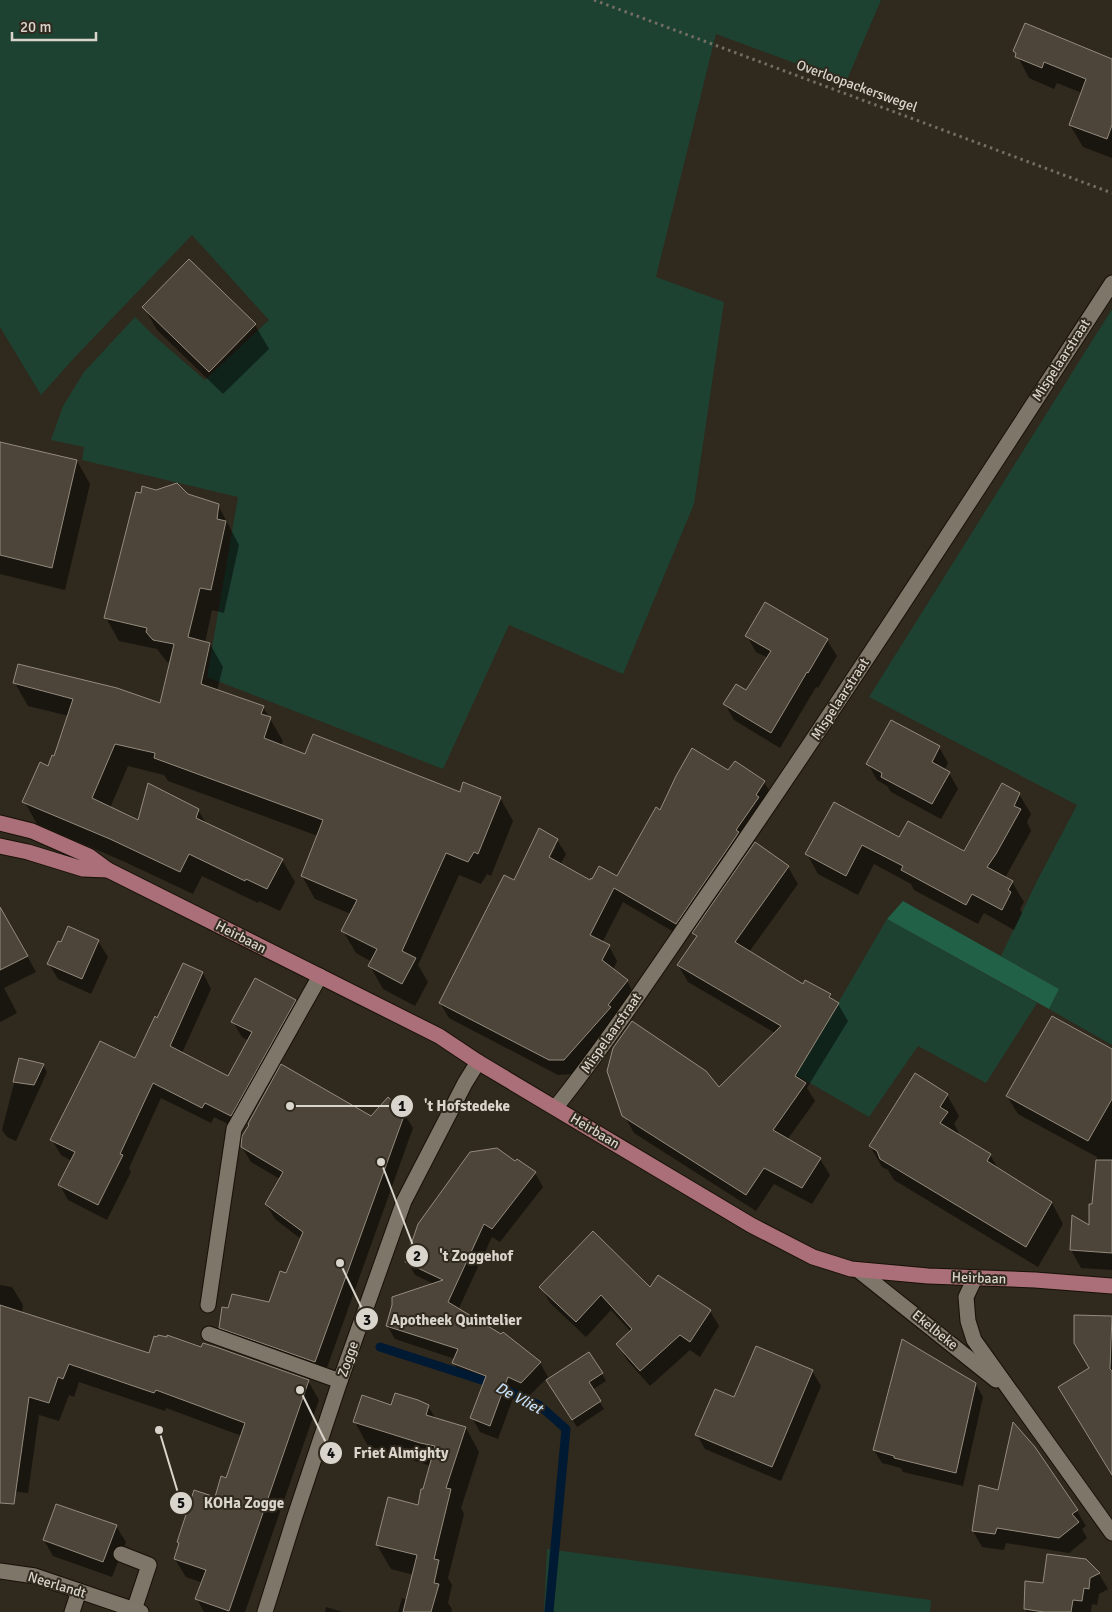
<svg xmlns="http://www.w3.org/2000/svg" width="1112" height="1612" font-family="Signika,sans-serif">
	<rect width="100%" height="100%" fill="#30291d"/>
	<g fill="#1e4232">
		<path d="M0,0H881L846,82L716,34L656,277L724,302L694,504L623,674L509,625L443,769L207,677L238,497L82,460L84,447L51,440L63,406L84,372L135,317L153,335L205,380L269,320L192,235L74,358L41,395L0,327Z"/>
		<path d="M1112,309V1045L1049,1009L1059,989L1001,956L1037,881L1077,805L869,697Z"/>
		<path d="M887,919L1037,1003L986,1083L918,1046L869,1117L796,1075Z"/>
		<path d="M547,1549L931,1600L930,1612H544Z"/>
	</g>
	<path fill="#216147" d="M903,901L1059,989L1049,1009L887,919Z"/>
	<g fill="#0007" fill-rule="evenodd">
		<path d="M1015,51L1112,61V158L1083,147L1070,125L1082,93L1057,83L1054,89L1029,78Z"/>
		<path d="M189,260L255,325L269,349L223,394L157,330L144,307Z"/>
		<path d="M0,444L77,461L90,484L65,590L0,574Z"/>
		<path d="M156,491L188,496L218,505L239,545L224,613L212,610L205,643L210,644L223,667L217,691L263,707L283,741L281,746L306,756L460,793L500,798L513,821L491,876L487,874L481,884L459,875L418,965L428,982L415,1006L383,989L370,966L372,962L356,953L343,931L351,914L315,899L302,876L318,836L168,781L164,775L128,766L110,808L139,822L198,810L206,823L282,860L295,882L280,911L259,901L258,903L202,876L193,894L125,862L37,824L24,801L55,758L69,716L28,706L15,683L161,705L171,663L167,662L157,649L119,641L106,618L142,495Z"/>
		<path d="M747,636L827,640L837,656L818,688L816,687L780,748L734,720L725,704L747,692L768,658L756,652Z"/>
		<path d="M939,747L948,763L944,771L949,773L958,789L941,819L891,792L887,786L877,780L868,764Z"/>
		<path d="M735,762L764,782L773,797L684,938L623,902L602,943L609,946L617,961L613,970L627,981L635,996L573,1074L558,1075L449,1018L440,1003L514,881L557,840L566,854L560,865L590,882L617,878L661,812L729,772ZM553,846H556L547,863L545,862Z"/>
		<path d="M1019,794L1031,814L1027,822L1031,831L1005,878L1012,882L1024,902L1020,909L1022,913L1014,930L984,913L978,924L914,890L911,884L874,864L858,895L818,874L807,854L899,839L965,853Z"/>
		<path d="M788,867L798,884L749,952L803,986L830,995L833,1001L838,1004L848,1021L807,1088L815,1101L787,1140L820,1159L830,1175L812,1204L774,1184L756,1211L634,1133L624,1115L719,1089L775,1033L688,982L678,965L697,939L694,933Z"/>
		<path d="M0,924L16,936L36,972L4,988L17,1013L0,1022Z"/>
		<path d="M98,941L108,957L91,994L58,979L49,964Z"/>
		<path d="M183,964L203,973L211,989L182,1053L229,1078L249,1041L242,1037L233,1022L295,1001L304,1016L240,1130L214,1117L211,1123L161,1098L129,1168L131,1172L107,1220L68,1200L60,1185L72,1161L61,1155L52,1140L136,1060L158,1019Z"/>
		<path d="M1112,1050V1270L1081,1268L1071,1250L1090,1227L1097,1157L1018,1114L1007,1096Z"/>
		<path d="M20,1060L43,1065L47,1072L16,1141L7,1137L2,1130Z"/>
		<path d="M947,1095L959,1116L954,1124L959,1133L957,1135L990,1155L999,1170L1052,1203L1063,1224L1038,1267L894,1180L888,1170L882,1167L870,1146Z"/>
		<path d="M404,1114L413,1128L324,1376L229,1342L220,1327L229,1310L269,1303L287,1274L301,1239L275,1219L266,1204L280,1179L251,1162L242,1147L371,1117Z"/>
		<path d="M515,1163L535,1173L543,1187L500,1242L492,1237L458,1310L501,1336L503,1333L540,1363L548,1377L529,1396L516,1390L498,1439L480,1432L472,1418L484,1385L461,1376L453,1362L455,1359L395,1339L387,1325L434,1284L415,1275L407,1261Z"/>
		<path d="M0,1285L12,1287L23,1305L22,1313L150,1354L308,1381L319,1400L245,1612H204L197,1599L203,1583L186,1577L175,1559L180,1545L178,1542L216,1499L227,1480L242,1436L166,1408L165,1411L79,1382L74,1397L69,1395L59,1421L39,1415L28,1493L0,1490Z"/>
		<path d="M541,1287L651,1289L710,1311L719,1326L700,1357L690,1350L650,1386L627,1360L618,1344L631,1332L611,1310L586,1337L550,1303Z"/>
		<path d="M1111,1317L1112,1319V1468L1090,1368Z"/>
		<path d="M812,1371L821,1386L781,1481L705,1449L697,1435L734,1398Z"/>
		<path d="M602,1374L606,1381L592,1390L604,1409L577,1427L552,1387Z"/>
		<path d="M975,1383L983,1397L963,1486L903,1472L901,1468L882,1463L874,1450Z"/>
		<path d="M428,1406L436,1419L466,1428L479,1452L461,1508L464,1514L448,1578L452,1585L448,1603L452,1609L451,1612H398L402,1598L408,1600L414,1575L391,1569L377,1545L419,1506L431,1466L368,1446L355,1422L392,1407Z"/>
		<path d="M1077,1511L1086,1526L1082,1529L1087,1538L1069,1553L1006,1543L1004,1550L982,1547L973,1531Z"/>
		<path d="M116,1526L126,1542L112,1577L53,1556L44,1540Z"/>
		<path d="M1085,1560L1099,1574L1108,1589L1099,1594L1097,1605L1092,1604L1091,1612H1027L1025,1609L1044,1585Z"/>
		<path d="M326,1607L343,1612H325Z"/>
	</g>
	<g fill="none" stroke-linecap="round" stroke-linejoin="round">
		<path stroke="#001a34" stroke-width="9" d="M380,1347L491,1383L539,1405L566,1429L549,1612"/>
	</g>
	<g fill="#4d4539" stroke="#948b7e">
		<path d="M1025,23L1112,59V125L1107,139L1069,125L1086,79L1044,62L1042,68L1015,57L1016,53L1013,51Z"/>
		<path d="M189,259L256,324L209,372L142,307Z"/>
		<path d="M0,442L77,460L52,568L0,555Z"/>
		<path d="M177,483L188,494L219,504L217,519L226,521L211,590L200,588L188,637L210,643L201,684L264,706L261,714L271,717L264,738L305,754L313,734L460,792L463,782L501,797L478,854L474,852L468,862L446,853L402,951L416,958L402,984L368,966L377,949L341,931L357,900L301,876L323,820L154,758L155,753L115,744L92,798L138,820L148,783L199,809L196,818L283,859L267,889L246,879L245,881L189,854L180,872L110,839L22,802L40,762L48,766L52,755L54,756L73,699L13,683L18,664L117,688L160,703L174,644L153,640L146,632L147,628L104,618L136,492L141,493L142,486L156,490Z"/>
		<path d="M765,602L828,639L808,673L807,672L771,733L723,704L736,684L746,690L771,651L745,636Z"/>
		<path d="M891,720L940,746L932,762L950,772L932,804L881,777L882,773L866,764Z"/>
		<path d="M692,748L728,770L735,761L765,781L756,795L759,797L736,830L739,832L676,924L614,888L590,935L610,945L602,960L628,980L608,1005L611,1007L564,1060H549L439,1003L504,875L514,880L539,828L558,839L549,857L590,880L591,878L592,879L599,866L617,876L656,807L660,810L676,776Z"/>
		<path d="M1002,783L1020,793L1014,806L1021,809L996,854L987,867L1013,881L1008,890L1011,892L1002,910L972,894L966,905L901,870L903,866L862,845L846,876L805,854L834,802L899,837L908,821L964,851Z"/>
		<path d="M755,842L789,866L735,942L803,984L805,980L831,994L829,997L839,1003L795,1076L806,1083L773,1130L821,1158L802,1188L764,1168L746,1195L622,1116L607,1071L613,1048L632,1021L706,1071L719,1087L781,1026L677,965L697,936L692,933Z"/>
		<path d="M0,907L28,956L0,970Z"/>
		<path d="M68,926L99,940L82,979L47,964L58,941L61,942Z"/>
		<path d="M183,963L203,972L170,1046L228,1076L252,1032L231,1022L255,978L296,1000L231,1116L205,1103L202,1108L153,1083L120,1154L123,1155L98,1205L58,1185L75,1152L50,1140L100,1041L135,1058L155,1016L157,1018Z"/>
		<path d="M1052,1016L1112,1049V1099L1088,1141L1006,1096Z"/>
		<path d="M19,1058L44,1064L34,1085L13,1082Z"/>
		<path d="M281,1064L371,1116L388,1097L405,1113L315,1362L219,1328L222,1307L228,1308L232,1294L269,1302L280,1271L286,1273L303,1232L265,1204L283,1172L241,1147L242,1136L249,1125L248,1124Z"/>
		<path d="M915,1073L948,1094L940,1107L948,1112L940,1123L991,1154L987,1161L1052,1202L1026,1247L880,1159L877,1151L869,1146Z"/>
		<path d="M497,1148L515,1161L517,1159L536,1172L492,1229L484,1224L448,1302L501,1334L503,1332L541,1362L521,1383L508,1377L490,1426L470,1418L486,1376L452,1363L458,1349L386,1326L392,1305V1297L443,1280L405,1262L418,1224L470,1152Z"/>
		<path d="M1096,1160H1112V1253L1070,1250L1072,1215L1089,1225V1204H1092Z"/>
		<path d="M593,1231L650,1287L658,1275L711,1310L690,1342L680,1335L640,1371L616,1344L632,1329L601,1295L576,1322L539,1287Z"/>
		<path d="M0,1305L149,1353L154,1336L157,1337L158,1335L167,1337V1335L201,1347L203,1343L216,1347L309,1380L229,1611L195,1599L206,1570L174,1559L179,1543L177,1542L194,1490L215,1497L221,1476L226,1478L245,1423L156,1390L154,1393L69,1364L63,1379L58,1377L49,1403L29,1397L14,1504L0,1503Z"/>
		<path d="M1074,1315L1112,1316L1110,1369L1112,1371V1475L1058,1387L1089,1368L1074,1343Z"/>
		<path d="M902,1339L976,1383L956,1473L894,1458V1456L873,1450Z"/>
		<path d="M756,1346L813,1370L772,1467L695,1435L715,1389L734,1397Z"/>
		<path d="M589,1352L603,1373L589,1382L601,1401L572,1420L546,1380Z"/>
		<path d="M395,1393L418,1400L429,1405L426,1415L466,1427L446,1488L451,1489L434,1559L439,1560L434,1583L439,1584L431,1612H403L417,1555L376,1545L388,1497L418,1505L421,1489H423L435,1446L420,1443L353,1422L362,1395L391,1405Z"/>
		<path d="M1013,1422L1035,1447L1078,1510L1072,1514L1079,1522L1059,1538L997,1528L995,1534L972,1531L979,1485L998,1490Z"/>
		<path d="M56,1504L117,1525L103,1562L43,1540Z"/>
		<path d="M1047,1554L1086,1559L1100,1573L1090,1578L1089,1589L1084,1588L1082,1601L1073,1600L1071,1612H1044L1024,1609L1025,1581L1043,1583Z"/>
	</g>
	<g fill="none" stroke-linecap="round" stroke-linejoin="round">
		<g stroke="#181107" stroke-width="17">
			<g id="minor">
				<path d="M556,1107C615,1033 667,952 721,875C855,680 983,481 1112,283"/>
				<path d="M858,1270L996,1380"/>
				<path d="M975,1278L966,1297L968,1321L974,1340L1112,1533"/>
				<path d="M208,1305L234,1129L320,976"/>
				<path d="M209,1334L340,1381"/>
				<path d="M121,1554L149,1565L134,1610"/>
				<path d="M0,1571L35,1576L141,1612"/>
				<path d="M72,1612L79,1591"/>
				<path d="M265,1612L294,1519L340,1381L404,1201L465,1083L478,1062"/>
			</g>
		</g>
		<g stroke="#181107" stroke-width="17">
			<g id="major">
				<path d="M0,823L32,831L89,856L108,870L83,869L28,852L0,846"/>
				<path d="M108,870L439,1036L478,1062L751,1225L813,1257L851,1269L928,1276L1035,1280L1112,1286"/>
			</g>
		</g>
		<path stroke="#736e63" stroke-width="3" stroke-dasharray="2.5 4" stroke-linecap="butt" d="M594,0L1112,193"/>
		<use href="#minor" stroke="#7e7669" stroke-width="15"/>
		<use href="#major" stroke="#aa6f78" stroke-width="15"/>
	</g>
	<g text-anchor="middle" dominant-baseline="central" stroke-width="4" stroke-linejoin="round" paint-order="stroke">
		<g font-size="14" fill="#d9d5cd" stroke="#30291d">
			<text transform="translate(857 86) rotate(20)">Overloopackerswegel</text>
			<text transform="translate(1061 360) rotate(-57)">Mispelaarstraat</text>
			<text transform="translate(840 699) rotate(-57)">Mispelaarstraat</text>
			<text transform="translate(241 937) rotate(27)">Heirbaan</text>
			<text transform="translate(611 1033) rotate(-55)">Mispelaarstraat</text>
			<text transform="translate(595 1131) rotate(31)">Heirbaan</text>
			<text transform="translate(979 1278) rotate(2)">Heirbaan</text>
			<text transform="translate(935 1330) rotate(39)">Ekelbeke</text>
			<text transform="translate(348 1359) rotate(-71)">Zogge</text>
			<text transform="translate(57 1585) rotate(17)">Neerlandt</text>
		</g>
		<g font-size="15" font-style="italic" fill="#c4def6" stroke="#30291d">
			<text transform="translate(519 1398) rotate(28)">De Vliet</text>
		</g>
	</g>
	<path fill="none" stroke="#d9d5cd" stroke-width="2" d="M290 1106L402 1106M381 1162L417 1256M340 1263L367 1319M300 1390L331 1453M159 1430L181 1503"/>
	<g fill="#d9d5cd" stroke="#30291d" stroke-width="2">
		<circle cx="290" cy="1106" r="5"/>
		<circle cx="381" cy="1162" r="5"/>
		<circle cx="340" cy="1263" r="5"/>
		<circle cx="300" cy="1390" r="5"/>
		<circle cx="159" cy="1430" r="5"/>
		<circle cx="402" cy="1106" r="12"/>
		<circle cx="417" cy="1256" r="12"/>
		<circle cx="367" cy="1319" r="12"/>
		<circle cx="331" cy="1453" r="12"/>
		<circle cx="181" cy="1503" r="12"/>
	</g>
	<g font-size="15" text-anchor="middle" font-weight="bold" fill="#111">
		<text x="402" y="1111">1</text>
		<text x="417" y="1261">2</text>
		<text x="367" y="1325">3</text>
		<text x="331" y="1458">4</text>
		<text x="181" y="1508">5</text>
	</g>
	<g font-size="15" text-anchor="middle" font-weight="bold" fill="#d9d5cd" stroke="#30291d" stroke-width="4" stroke-linejoin="round" paint-order="stroke">
		<text x="467" y="1111">'t Hofstedeke</text>
		<text x="476" y="1261">'t Zoggehof</text>
		<text x="456" y="1325">Apotheek Quintelier</text>
		<text x="401" y="1458">Friet Almighty</text>
		<text x="244" y="1508">KOHa Zogge</text>
	</g>
	<path d="M12 32v8h84v-8" fill="none" stroke="#d9d5cd" stroke-width="2.5"/>
	<text x="20" y="32" font-size="15" fill="#d9d5cd" stroke="#30291d" stroke-width="4" paint-order="stroke">20 m</text>
</svg>
